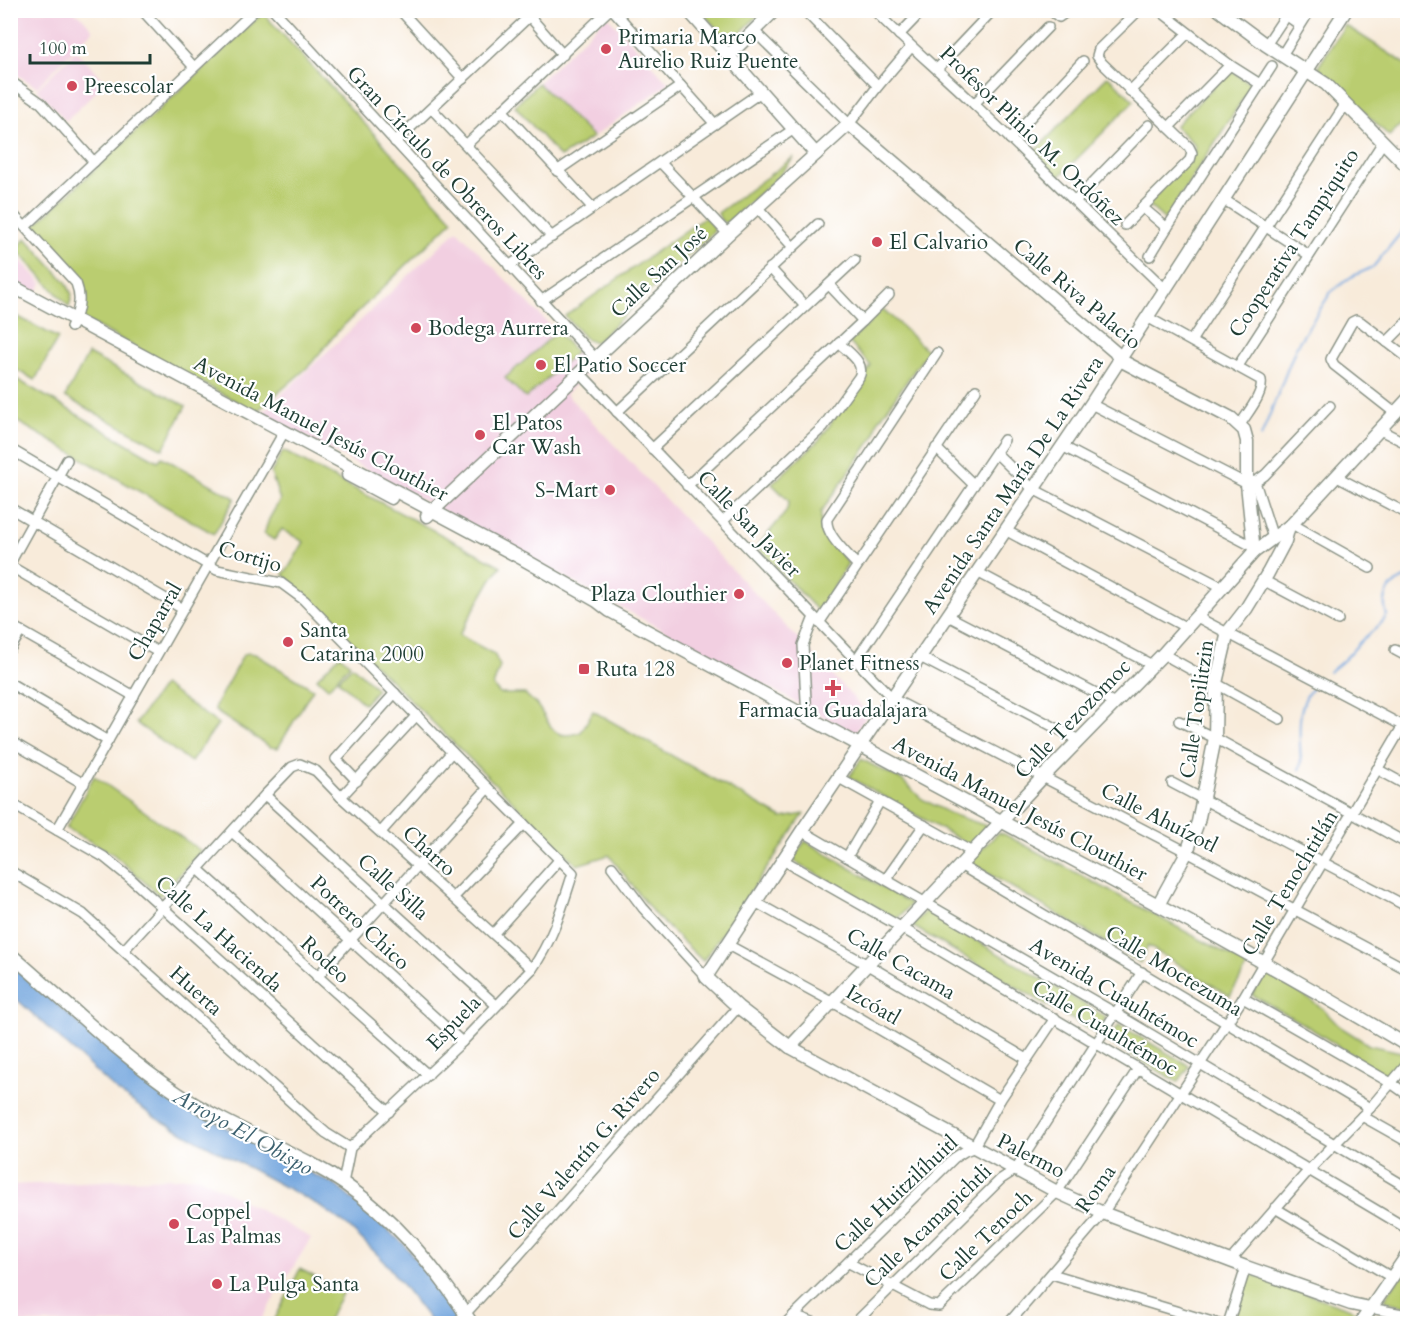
<svg xmlns="http://www.w3.org/2000/svg" width="1418" height="1334" font-family="Cardo,serif">
	<rect width="100%" height="100%" fill="#fff"/>
	<filter id="ink" filterUnits="userSpaceOnUse"><feTurbulence type="fractalNoise" baseFrequency=".0167" numOctaves="2"/><feDisplacementMap in="SourceGraphic" scale="12" xChannelSelector="R" yChannelSelector="G"/><feConvolveMatrix kernelMatrix="1 2 1 2 8 2 1 2 1" color-interpolation-filters="sRGB"/></filter>
	<filter id="wash" filterUnits="userSpaceOnUse"><feTurbulence type="fractalNoise" baseFrequency=".008" numOctaves="4" result="noise"/><feDisplacementMap in="SourceGraphic" scale="24" xChannelSelector="R" yChannelSelector="G"/><feGaussianBlur stdDeviation="1.35" result="paint"/><feColorMatrix in="noise" values="0 0 0 0 0 0 0 0 0 0 0 0 0 0 0 0 0 1.4 0 .05"/><feComposite in="paint" operator="in"/></filter>
	<g filter="url(#wash)">
		<rect width="100%" height="100%" fill="#f8ebda"/>
		<g fill="#f2cfe1">
			<path d="M10,11H72L80,15L93,30L37,87L11,71Z"/>
			<path d="M607,16L669,83L593,137L538,83Z"/>
			<path d="M76,51L106,82L66,121L37,89Z"/>
			<path d="M457,230L592,368L566,394L868,713L855,734L262,413Z"/>
			<path d="M10,249L42,283L36,294L11,281Z"/>
			<path d="M200,1177L311,1238L259,1323H11V1185Z"/>
		</g>
		<g fill="#bacd70" stroke="#6c8552" stroke-width="1.5">
			<path d="M701,11H762L730,44Z"/>
			<path d="M263,13L453,220L338,331L309,366L256,412L83,319C80,308 86,297 83,285C79,266 48,241 34,226Z"/>
			<path d="M1345,25L1407,65V119L1389,136L1318,67Z"/>
			<path d="M1230,70L1252,85L1165,220L1148,205L1195,149L1194,144L1175,126Z"/>
			<path d="M1108,76L1134,101L1059,177L1033,153Z"/>
			<path d="M538,83L593,137L560,157L515,106Z"/>
			<path d="M794,157L780,175L727,223L721,221L718,213Z"/>
			<path d="M705,217L714,227V231L596,342L587,340L565,316Z"/>
			<path d="M26,238L66,282L72,295L69,307L16,249Z"/>
			<path d="M883,309L928,351L877,423L875,435L821,512V531L848,563L819,612L757,547L786,512L789,501L772,484L820,439L871,366L849,342Z"/>
			<path d="M11,313L58,338L35,380L11,367Z"/>
			<path d="M557,332L576,352L526,398L505,378Z"/>
			<path d="M88,354L186,406L163,449L65,397Z"/>
			<path d="M11,376L145,454L158,461L162,457L235,498L214,534L11,418Z"/>
			<path d="M283,451L501,566L491,580L459,635L494,654L500,666L493,686L500,694H525C529,698 533,701 536,704C550,721 550,743 581,732L593,711L782,818L804,814L703,961L655,915L609,855L577,865L283,574L288,569L304,542L282,529L274,540L264,534L269,519L280,500L271,473Z"/>
			<path d="M248,653L255,654L313,689L278,748L270,747L215,711V706L243,655Z"/>
			<path d="M340,655L350,664L328,688L317,678Z"/>
			<path d="M352,666L377,689L364,704L338,680Z"/>
			<path d="M163,685L218,724L191,762L136,723Z"/>
			<path d="M861,759L902,780L922,799L951,814L987,826L969,845L849,777Z"/>
			<path d="M94,776L201,851L160,896L113,854L66,828Z"/>
			<path d="M998,833L1004,834L1246,964V969L1230,996L1148,946L1140,963L969,862Z"/>
			<path d="M805,841L911,904L897,919L792,860Z"/>
			<path d="M926,911L1106,1017L1097,1034L912,926Z"/>
			<path d="M1267,970L1322,1008L1339,1026L1369,1045L1401,1052L1407,1058L1388,1078L1310,1028L1252,995Z"/>
			<path d="M1119,1025L1190,1066L1178,1082L1107,1041Z"/>
			<path d="M1407,1267V1307L1386,1301L1385,1298Z"/>
			<path d="M300,1269L343,1292L326,1323H273Z"/>
			<path d="M1248,1273L1348,1308L1357,1312L1351,1323L1231,1324Z"/>
		</g>
		<path fill="#71a4dd" stroke="#487088" stroke-width="1.5" d="M10,963L131,1070L170,1096L278,1157L335,1185L404,1244L462,1323H432L384,1261L349,1227L320,1206L156,1118L117,1091L11,994Z"/>
		<g fill="none" stroke-linecap="round" stroke-linejoin="round">
			<g stroke="#71a4dd" stroke-width="2">
				<path d="M1261,437L1297,345L1331,292L1351,277L1373,267L1408,224"/>
				<path d="M1329,672C1344,661 1349,655 1360,642C1370,632 1380,628 1387,615C1380,598 1390,582 1408,577"/>
				<path d="M1299,770L1301,763C1300,739 1295,708 1312,688"/>
			</g>
		</g>
	</g>
	<g filter="url(#ink)">
		<g fill="none" stroke-linecap="round" stroke-linejoin="round">
			<g stroke="#8c9487" stroke-width="12">
				<g id="street">
					<path d="M142,10L194,67"/>
					<path d="M274,10L595,358"/>
					<path d="M400,10L463,79"/>
					<path d="M524,10L563,55"/>
					<path d="M613,10L715,124"/>
					<path d="M804,10L878,86"/>
					<path d="M874,10C906,43 941,72 974,104C1038,165 1101,227 1165,289"/>
					<path d="M1050,10L1059,17L1069,10"/>
					<path d="M1159,10L1230,65L1260,84"/>
					<path d="M1279,10L1300,25"/>
					<path d="M754,31L849,124L878,86L911,47"/>
					<path d="M899,35L923,10"/>
					<path d="M1266,45L1286,15"/>
					<path d="M1282,55L1310,10"/>
					<path d="M937,69L993,10"/>
					<path d="M10,81L41,103L94,162"/>
					<path d="M1130,91L1188,33"/>
					<path d="M974,104L1048,27"/>
					<path d="M432,109L552,237"/>
					<path d="M502,110L592,207"/>
					<path d="M1169,127L1230,65"/>
					<path d="M1010,139L1083,61"/>
					<path d="M395,142L536,10"/>
					<path d="M467,144L609,10"/>
					<path d="M660,162L728,234"/>
					<path d="M557,171L681,86"/>
					<path d="M1223,199L1309,255"/>
					<path d="M1075,201L1149,125"/>
					<path d="M1142,207L1167,228"/>
					<path d="M758,208L793,247"/>
					<path d="M10,211L76,283C82,298 79,313 71,327"/>
					<path d="M1125,225L1190,160L1192,153L1189,147L1102,63L1097,56L1099,49L1139,10"/>
					<path d="M25,227L255,10"/>
					<path d="M1150,256L1167,228L1272,66"/>
					<path d="M509,266L761,92"/>
					<path d="M770,268L805,306"/>
					<path d="M829,285L863,321"/>
					<path d="M541,301L794,129"/>
					<path d="M1147,317L1261,380C1264,394 1247,413 1240,425"/>
					<path d="M1191,341L1345,105"/>
					<path d="M1387,342L1408,321"/>
					<path d="M1238,366L1383,142"/>
					<path d="M580,373L893,699L1187,852L1408,970"/>
					<path d="M1091,404L1247,484L1258,480L1265,475L1330,406"/>
					<path d="M617,412L818,224"/>
					<path d="M1395,413L1334,365L1331,359L1352,322L1356,320L1361,322L1408,358"/>
					<path d="M1380,430L1408,444"/>
					<path d="M1062,446L1252,546"/>
					<path d="M936,448L974,485"/>
					<path d="M10,449L217,570L281,583L304,600L452,752L573,873C562,907 553,940 532,969L462,1042L350,1148L343,1183"/>
					<path d="M652,449L855,260"/>
					<path d="M996,453L1033,489L1222,587"/>
					<path d="M1337,477L1408,514"/>
					<path d="M1255,482L1273,538"/>
					<path d="M687,486L863,321L889,295"/>
					<path d="M10,508L183,609"/>
					<path d="M723,521L823,427L859,377C866,363 849,353 839,343"/>
					<path d="M1292,524L1370,568"/>
					<path d="M1005,530L1187,628"/>
					<path d="M10,563L67,460"/>
					<path d="M857,565C848,554 825,535 827,519L937,353"/>
					<path d="M10,566L158,652"/>
					<path d="M977,572L1152,665"/>
					<path d="M1263,580L1338,620"/>
					<path d="M948,616L1115,703"/>
					<path d="M1197,617L1407,728"/>
					<path d="M819,623L976,390"/>
					<path d="M10,625L134,696"/>
					<path d="M10,649L21,631"/>
					<path d="M1395,650L1408,657"/>
					<path d="M1163,654L1280,719"/>
					<path d="M920,657L1079,740"/>
					<path d="M856,660L1004,440"/>
					<path d="M10,683L108,741"/>
					<path d="M807,718L803,645L814,617"/>
					<path d="M1179,721L1215,738L1408,844"/>
					<path d="M10,741L84,784"/>
					<path d="M1377,769L1408,786"/>
					<path d="M839,778L972,852"/>
					<path d="M357,781L336,759L395,693"/>
					<path d="M1172,783L1408,907"/>
					<path d="M265,795L496,1005"/>
					<path d="M341,797L417,715"/>
					<path d="M10,803L104,857L130,878L389,1112"/>
					<path d="M57,830L284,432"/>
					<path d="M802,831L1115,1013L1408,1188"/>
					<path d="M232,832L462,1042"/>
					<path d="M381,832L452,752"/>
					<path d="M847,857L880,801"/>
					<path d="M783,860L897,925L1408,1229"/>
					<path d="M960,865L1370,1108"/>
					<path d="M612,867L643,908L706,977"/>
					<path d="M199,870L428,1075"/>
					<path d="M10,871L83,914L311,1120L326,1133L350,1148"/>
					<path d="M886,879L924,825"/>
					<path d="M454,897L524,824"/>
					<path d="M755,902L866,964L1027,1059"/>
					<path d="M494,933L560,859"/>
					<path d="M726,944L831,1001L1000,1100"/>
					<path d="M124,950L265,795L292,767L300,764L316,771L341,797L532,969"/>
					<path d="M317,977L488,788"/>
					<path d="M1243,998L1391,1083L1408,1095"/>
					<path d="M1362,1116L1408,1142"/>
					<path d="M1275,1208L1391,1277"/>
					<path d="M1230,1261L1309,1170L1370,1108L1408,1063"/>
					<path d="M849,1263L929,1305L939,1306L1057,1192L1138,1069"/>
					<path d="M1052,1274L1219,1324"/>
					<path d="M1370,1308L1408,1315"/>
					<path d="M794,1315L818,1324"/>
					<path d="M456,1324L517,1257L738,1007"/>
					<path d="M785,1324L954,1158L965,1151L973,1148L1000,1100L1055,1018"/>
					<path d="M854,1324L1001,1179L1015,1170L1142,972"/>
					<path d="M1008,1324L1103,1213L1243,998L1408,717"/>
					<path d="M1228,1324L1246,1267"/>
				</g>
			</g>
			<g stroke="#8c9487" stroke-width="15">
				<g id="secondary">
					<path d="M688,10L816,154"/>
					<path d="M1219,10L1266,45L1326,84L1408,167"/>
					<path d="M1346,10L1091,404L802,831L706,977L738,1007L790,1047L1057,1192L1103,1213L1246,1267L1351,1304L1370,1308"/>
					<path d="M729,55L775,10"/>
					<path d="M10,285L523,559L597,601L610,611C757,691 905,770 1053,849C1172,912 1292,976 1408,1046"/>
					<path d="M348,475L391,498"/>
					<path d="M427,516L728,234L849,124L1115,352L1120,360L1231,418L1244,430L1247,441V484L1254,552"/>
					<path d="M1158,905L1187,852L1198,822L1215,738L1216,683L1228,632L1246,609L1268,573L1285,541L1289,526"/>
					<path d="M10,954C65,1001 117,1053 177,1093C219,1121 266,1140 310,1163C379,1199 431,1259 472,1324"/>
					<path d="M790,1047L1042,778L1163,654L1254,552L1292,524L1408,399"/>
					<path d="M1360,1324L1408,1254"/>
				</g>
			</g>
			<use href="#street" stroke="#fff" stroke-width="9"/>
			<use href="#secondary" stroke="#fff" stroke-width="12"/>
		</g>
	</g>
	<g fill="#d1495b" stroke="#fff" stroke-width="2">
		<circle cx="606" cy="49" r="6"/>
		<circle cx="72" cy="86" r="6"/>
		<circle cx="877" cy="242" r="6"/>
		<circle cx="416" cy="328" r="6"/>
		<circle cx="541" cy="365" r="6"/>
		<circle cx="480" cy="435" r="6"/>
		<circle cx="610" cy="490" r="6"/>
		<circle cx="739" cy="594" r="6"/>
		<circle cx="288" cy="642" r="6"/>
		<circle cx="787" cy="663" r="6"/>
		<rect x="578" y="663" width="12" height="12" rx="3"/>
		<path d="M830 679h6v6h6v6h-6v6h-6v-6h-6v-6h6z"/>
		<circle cx="174" cy="1224" r="6"/>
		<circle cx="217" cy="1284" r="6"/>
	</g>
	<g text-anchor="middle" dominant-baseline="central" stroke-width="4.5" stroke-linejoin="round" paint-order="stroke">
		<g font-size="21" fill="#1f3d34" stroke="#fff" text-anchor="start">
			<text x="618" y="37">Primaria Marco<tspan x="618" dy="24">Aurelio Ruiz Puente</tspan></text>
			<text x="84" y="86">Preescolar</text>
			<text x="889" y="242">El Calvario</text>
			<text x="428" y="328">Bodega Aurrera</text>
			<text x="553" y="365">El Patio Soccer</text>
			<text x="492" y="423">El Patos<tspan x="492" dy="24">Car Wash</tspan></text>
			<text x="598" y="490" text-anchor="end">S-Mart</text>
			<text x="727" y="594" text-anchor="end">Plaza Clouthier</text>
			<text x="300" y="630">Santa<tspan x="300" dy="24">Catarina 2000</tspan></text>
			<text x="799" y="663">Planet Fitness</text>
			<text x="596" y="669">Ruta 128</text>
			<text x="833" y="710" text-anchor="middle">Farmacia Guadalajara</text>
			<text x="186" y="1212">Coppel<tspan x="186" dy="24">Las Palmas</tspan></text>
			<text x="229" y="1284">La Pulga Santa</text>
		</g>
		<g font-size="21" fill="#1f3d34" stroke="#fff">
			<text transform="translate(1032 136) rotate(44)">Profesor Plinio M. Ordóñez</text>
			<text transform="translate(447 173) rotate(47)">Gran Círculo de Obreros Libres</text>
			<text transform="translate(1294 243) rotate(-57)">Cooperativa Tampiquito</text>
			<text transform="translate(659 272) rotate(-43)">Calle San José</text>
			<text transform="translate(1077 294) rotate(40)">Calle Riva Palacio</text>
			<text transform="translate(321 429) rotate(28)">Avenida Manuel Jesús Clouthier</text>
			<text transform="translate(1013 485) rotate(-56)">Avenida Santa María De La Rivera</text>
			<text transform="translate(749 524) rotate(46)">Calle San Javier</text>
			<text transform="translate(250 557) rotate(16)">Cortijo</text>
			<text transform="translate(155 622) rotate(-60)">Chaparral</text>
			<text transform="translate(1197 709) rotate(-82)">Calle Topilitzin</text>
			<text transform="translate(1073 719) rotate(-46)">Calle Tezozomoc</text>
			<text transform="translate(1020 809) rotate(28)">Avenida Manuel Jesús Clouthier</text>
			<text transform="translate(1159 818) rotate(27)">Calle Ahuízotl</text>
			<text transform="translate(429 851) rotate(42)">Charro</text>
			<text transform="translate(1290 883) rotate(-59)">Calle Tenochtitlán</text>
			<text transform="translate(393 887) rotate(42)">Calle Silla</text>
			<text transform="translate(360 923) rotate(43)">Potrero Chico</text>
			<text transform="translate(219 934) rotate(42)">Calle La Hacienda</text>
			<text transform="translate(325 960) rotate(43)">Rodeo</text>
			<text transform="translate(901 964) rotate(30)">Calle Cacama</text>
			<text transform="translate(1174 971) rotate(31)">Calle Moctezuma</text>
			<text transform="translate(196 991) rotate(42)">Huerta</text>
			<text transform="translate(1114 993) rotate(31)">Avenida Cuauhtémoc</text>
			<text transform="translate(873 1005) rotate(30)">Izcóatl</text>
			<text transform="translate(454 1023) rotate(-46)">Espuela</text>
			<text transform="translate(1105 1028) rotate(31)">Calle Cuauhtémoc</text>
			<text transform="translate(584 1154) rotate(-49)">Calle Valentín G. Rivero</text>
			<text transform="translate(1031 1156) rotate(27)">Palermo</text>
			<text transform="translate(1096 1189) rotate(-55)">Roma</text>
			<text transform="translate(896 1194) rotate(-43)">Calle Huitzilíhuitl</text>
			<text transform="translate(928 1226) rotate(-44)">Calle Acamapichtli</text>
			<text transform="translate(986 1236) rotate(-44)">Calle Tenoch</text>
		</g>
		<g font-size="22" font-style="italic" fill="#3c616f" stroke="#fff">
			<text transform="translate(243 1132) rotate(29)">Arroyo El Obispo</text>
		</g>
	</g>
	<rect width="1418" height="1334" fill="none" stroke="#fff" stroke-width="36"/>
	<path d="M30 54v9h120v-9" fill="none" stroke="#1f3d34" stroke-width="3"/>
	<text x="39" y="54" font-size="18" fill="#1f3d34" stroke="#ffffff" stroke-width="4.5" paint-order="stroke">100 m</text>
</svg>
